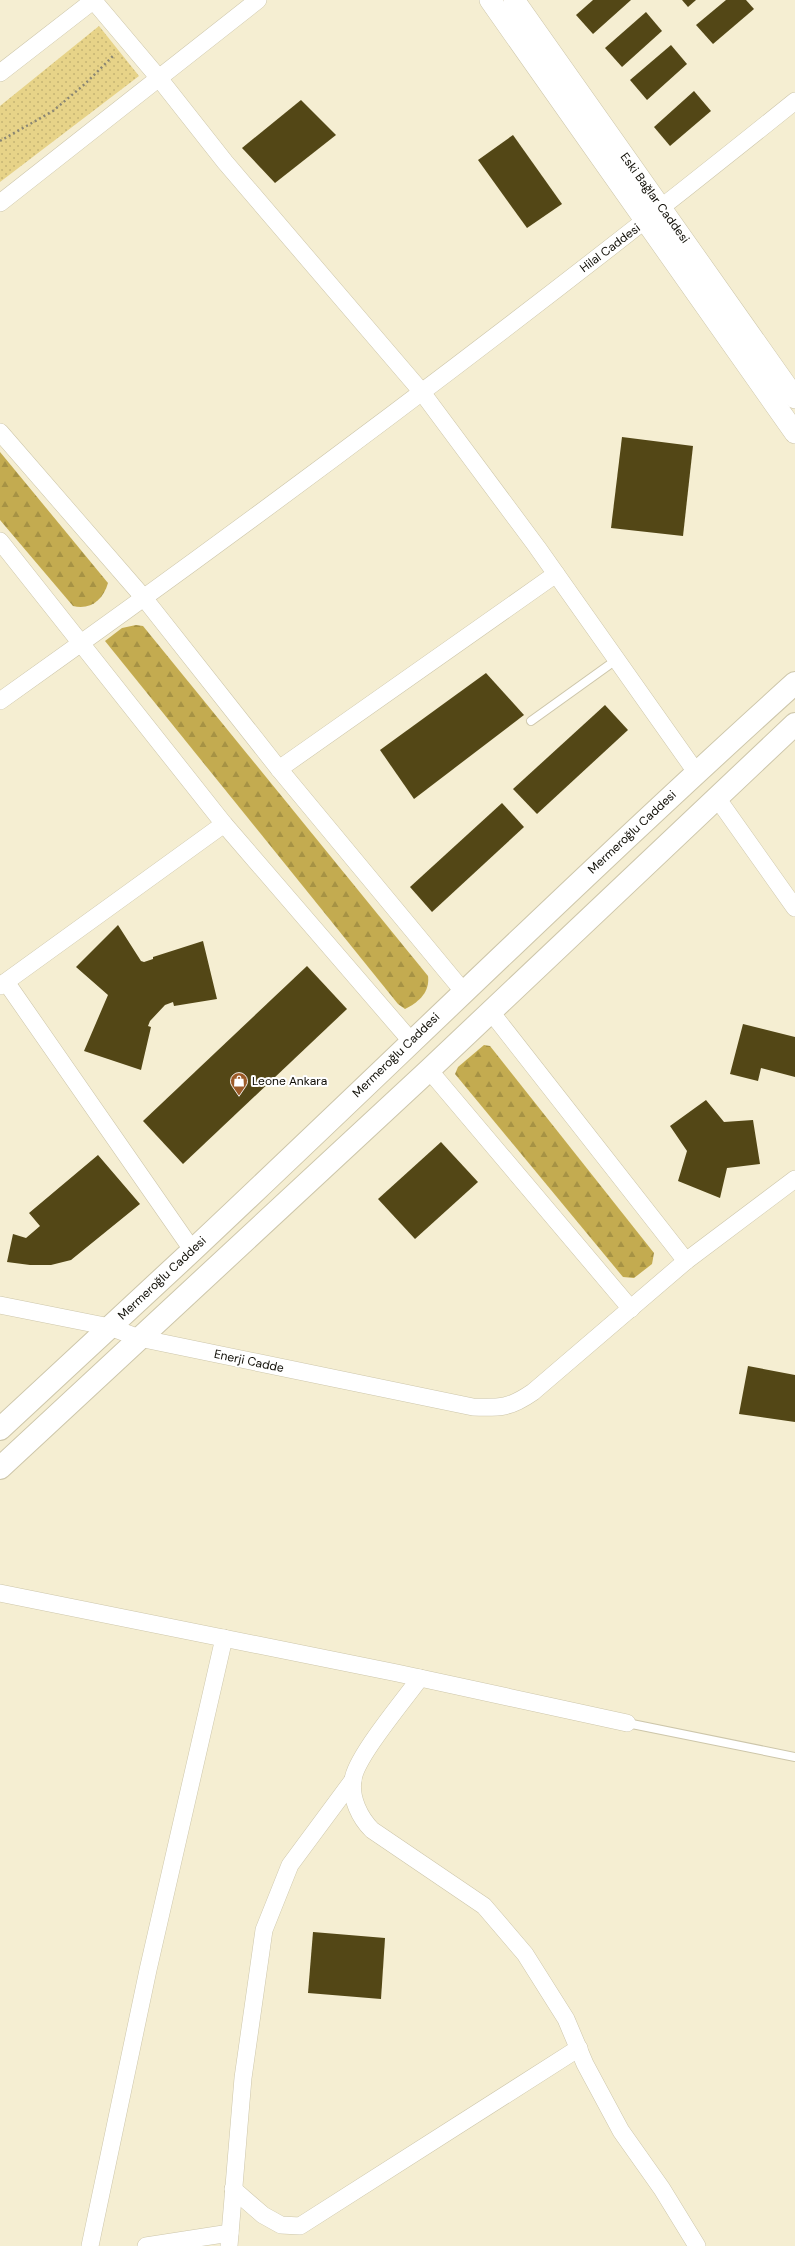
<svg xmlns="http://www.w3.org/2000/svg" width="795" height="2246" font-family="'DM Sans',sans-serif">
	<defs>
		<pattern id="forest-firs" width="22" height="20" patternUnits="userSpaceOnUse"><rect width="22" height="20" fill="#c3ab50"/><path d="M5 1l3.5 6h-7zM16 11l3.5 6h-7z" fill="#a69244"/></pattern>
		<pattern id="park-dots" width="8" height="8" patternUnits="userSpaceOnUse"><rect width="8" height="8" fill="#e7d388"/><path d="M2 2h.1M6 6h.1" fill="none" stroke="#c5b474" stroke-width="1.8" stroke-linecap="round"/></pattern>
	</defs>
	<rect width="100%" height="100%" fill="#f5eed2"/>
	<g fill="url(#forest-firs)">
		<path d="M0,452L108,583C103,600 91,610 73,606L0,520Z"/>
		<path d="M136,625L143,626L428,976C430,992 419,1002 405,1009L398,1004L105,641L122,628Z"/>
		<path d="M484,1045L490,1046L654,1253L652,1264L634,1278L623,1277L455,1074L458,1067Z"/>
	</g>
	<path fill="url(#park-dots)" d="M99,26L139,76L0,182V106Z"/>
	<g fill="#534716">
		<path d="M593,0H631L593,34L576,15Z"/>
		<path d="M682,0H696L688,7Z"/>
		<path d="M726,0H746L754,9L713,44L696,25Z"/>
		<path d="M646,12L662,31L622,67L605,48Z"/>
		<path d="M671,45L687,64L647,100L630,80Z"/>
		<path d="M694,91L711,111L670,146L654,127Z"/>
		<path d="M301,100L336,135L275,183L242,148Z"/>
		<path d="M513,135L562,204L527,228L478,160Z"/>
		<path d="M622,437L693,446L683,536L611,528Z"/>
		<path d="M486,673L524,715L414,799L380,750Z"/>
		<path d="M605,705L628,730L537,814L513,789Z"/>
		<path d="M502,803L524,827L432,912L410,887Z"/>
		<path d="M118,925L141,961L144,962L153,959V957L203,941L217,999L174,1006L173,1002L165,1005L150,1021L148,1026L151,1027L141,1070L84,1051L108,995L76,967Z"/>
		<path d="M307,966L347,1009L183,1164L143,1121Z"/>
		<path d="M743,1024L795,1037V1077L761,1068L758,1081L730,1074Z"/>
		<path d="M706,1100L724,1122L753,1120L760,1164L727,1168L720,1198L678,1181L687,1151L670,1126Z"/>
		<path d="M441,1142L478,1182L415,1239L378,1199Z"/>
		<path d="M98,1155L140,1204L71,1260L51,1265H30L7,1262L13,1234L26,1238L40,1226L29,1213Z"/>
		<path d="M748,1366L795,1375V1422L739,1414Z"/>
		<path d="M313,1932L385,1938L381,1999L308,1993Z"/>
	</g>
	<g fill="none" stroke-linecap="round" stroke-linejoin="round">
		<g stroke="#cdc6aa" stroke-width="10">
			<g id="service">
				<path d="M531,721L616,660"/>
				<path d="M627,1723L795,1757"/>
			</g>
		</g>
		<g stroke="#cdc6aa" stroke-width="18">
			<g id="minor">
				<path d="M93,0L158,77L225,162L421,391L537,547L696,772"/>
				<path d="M0,73L94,0"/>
				<path d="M0,203L258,0"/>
				<path d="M0,432L144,598L279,769L463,991"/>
				<path d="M0,541L224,824L411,1041"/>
				<path d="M0,701C270,509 537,309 795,101"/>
				<path d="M279,769L556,574"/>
				<path d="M717,798L795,908"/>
				<path d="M6,982L193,1251"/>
				<path d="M0,986L224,824"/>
				<path d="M491,1012L686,1261"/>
				<path d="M429,1070L631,1309"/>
				<path d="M0,1305L110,1327L139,1338L473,1407C501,1408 510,1408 533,1392L686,1261L795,1179"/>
				<path d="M0,1593L397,1673L627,1723"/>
				<path d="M420,1678C405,1699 355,1758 353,1780C350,1798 360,1818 372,1830L484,1906L525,1954L566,2019L585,2064L621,2131L662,2189L697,2246"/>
				<path d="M233,2189L263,2215L281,2225L300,2226L579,2048"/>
				<path d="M90,2246L148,1970L224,1638"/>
				<path d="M146,2246L230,2233"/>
				<path d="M229,2246L243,2078L264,1930L290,1865L353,1780"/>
			</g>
		</g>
		<g stroke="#cdc6aa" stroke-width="22">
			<g id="tertiary">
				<path d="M490,0L795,433"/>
				<path d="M514,0L795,398"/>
			</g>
		</g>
		<g stroke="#cdc6aa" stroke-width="24">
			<g id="secondary">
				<path d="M0,1429C64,1369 129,1310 193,1250C394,1061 590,868 795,683"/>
				<path d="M0,1468L429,1070L795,724"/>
			</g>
		</g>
		<path stroke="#8a8673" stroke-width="2.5" stroke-dasharray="2 3" stroke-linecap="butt" d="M0,141L53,111L86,83L115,54"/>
		<use href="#service" stroke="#fff" stroke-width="8"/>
		<use href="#minor" stroke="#fff" stroke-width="17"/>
		<use href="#tertiary" stroke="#fff" stroke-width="21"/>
		<use href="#secondary" stroke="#fff" stroke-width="22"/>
	</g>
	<defs>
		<g id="shop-pin" transform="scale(0.9)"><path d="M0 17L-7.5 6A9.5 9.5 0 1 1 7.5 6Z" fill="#9c5a27" stroke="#fff"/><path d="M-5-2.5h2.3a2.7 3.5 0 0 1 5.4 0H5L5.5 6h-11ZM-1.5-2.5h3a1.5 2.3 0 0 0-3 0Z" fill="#fff"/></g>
	</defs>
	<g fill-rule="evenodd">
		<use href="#shop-pin" x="239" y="1081"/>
	</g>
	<g text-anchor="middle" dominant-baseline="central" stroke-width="4" stroke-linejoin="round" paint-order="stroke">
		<g font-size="12" fill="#0e0c04" stroke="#fff">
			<text transform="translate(655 198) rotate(54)">Eski Bağlar Caddesi</text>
			<text transform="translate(610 248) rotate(-37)">Hilal Caddesi</text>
			<text transform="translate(632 832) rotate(-43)">Mermeroğlu Caddesi</text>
			<text transform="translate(396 1055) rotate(-44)">Mermeroğlu Caddesi</text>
			<text transform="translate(162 1278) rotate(-43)">Mermeroğlu Caddesi</text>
			<text transform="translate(249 1361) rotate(12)">Enerji Cadde</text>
		</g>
		<g font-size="12" fill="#0e0c04" stroke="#fff" text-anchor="start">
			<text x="252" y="1081">Leone Ankara</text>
		</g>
	</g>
</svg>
